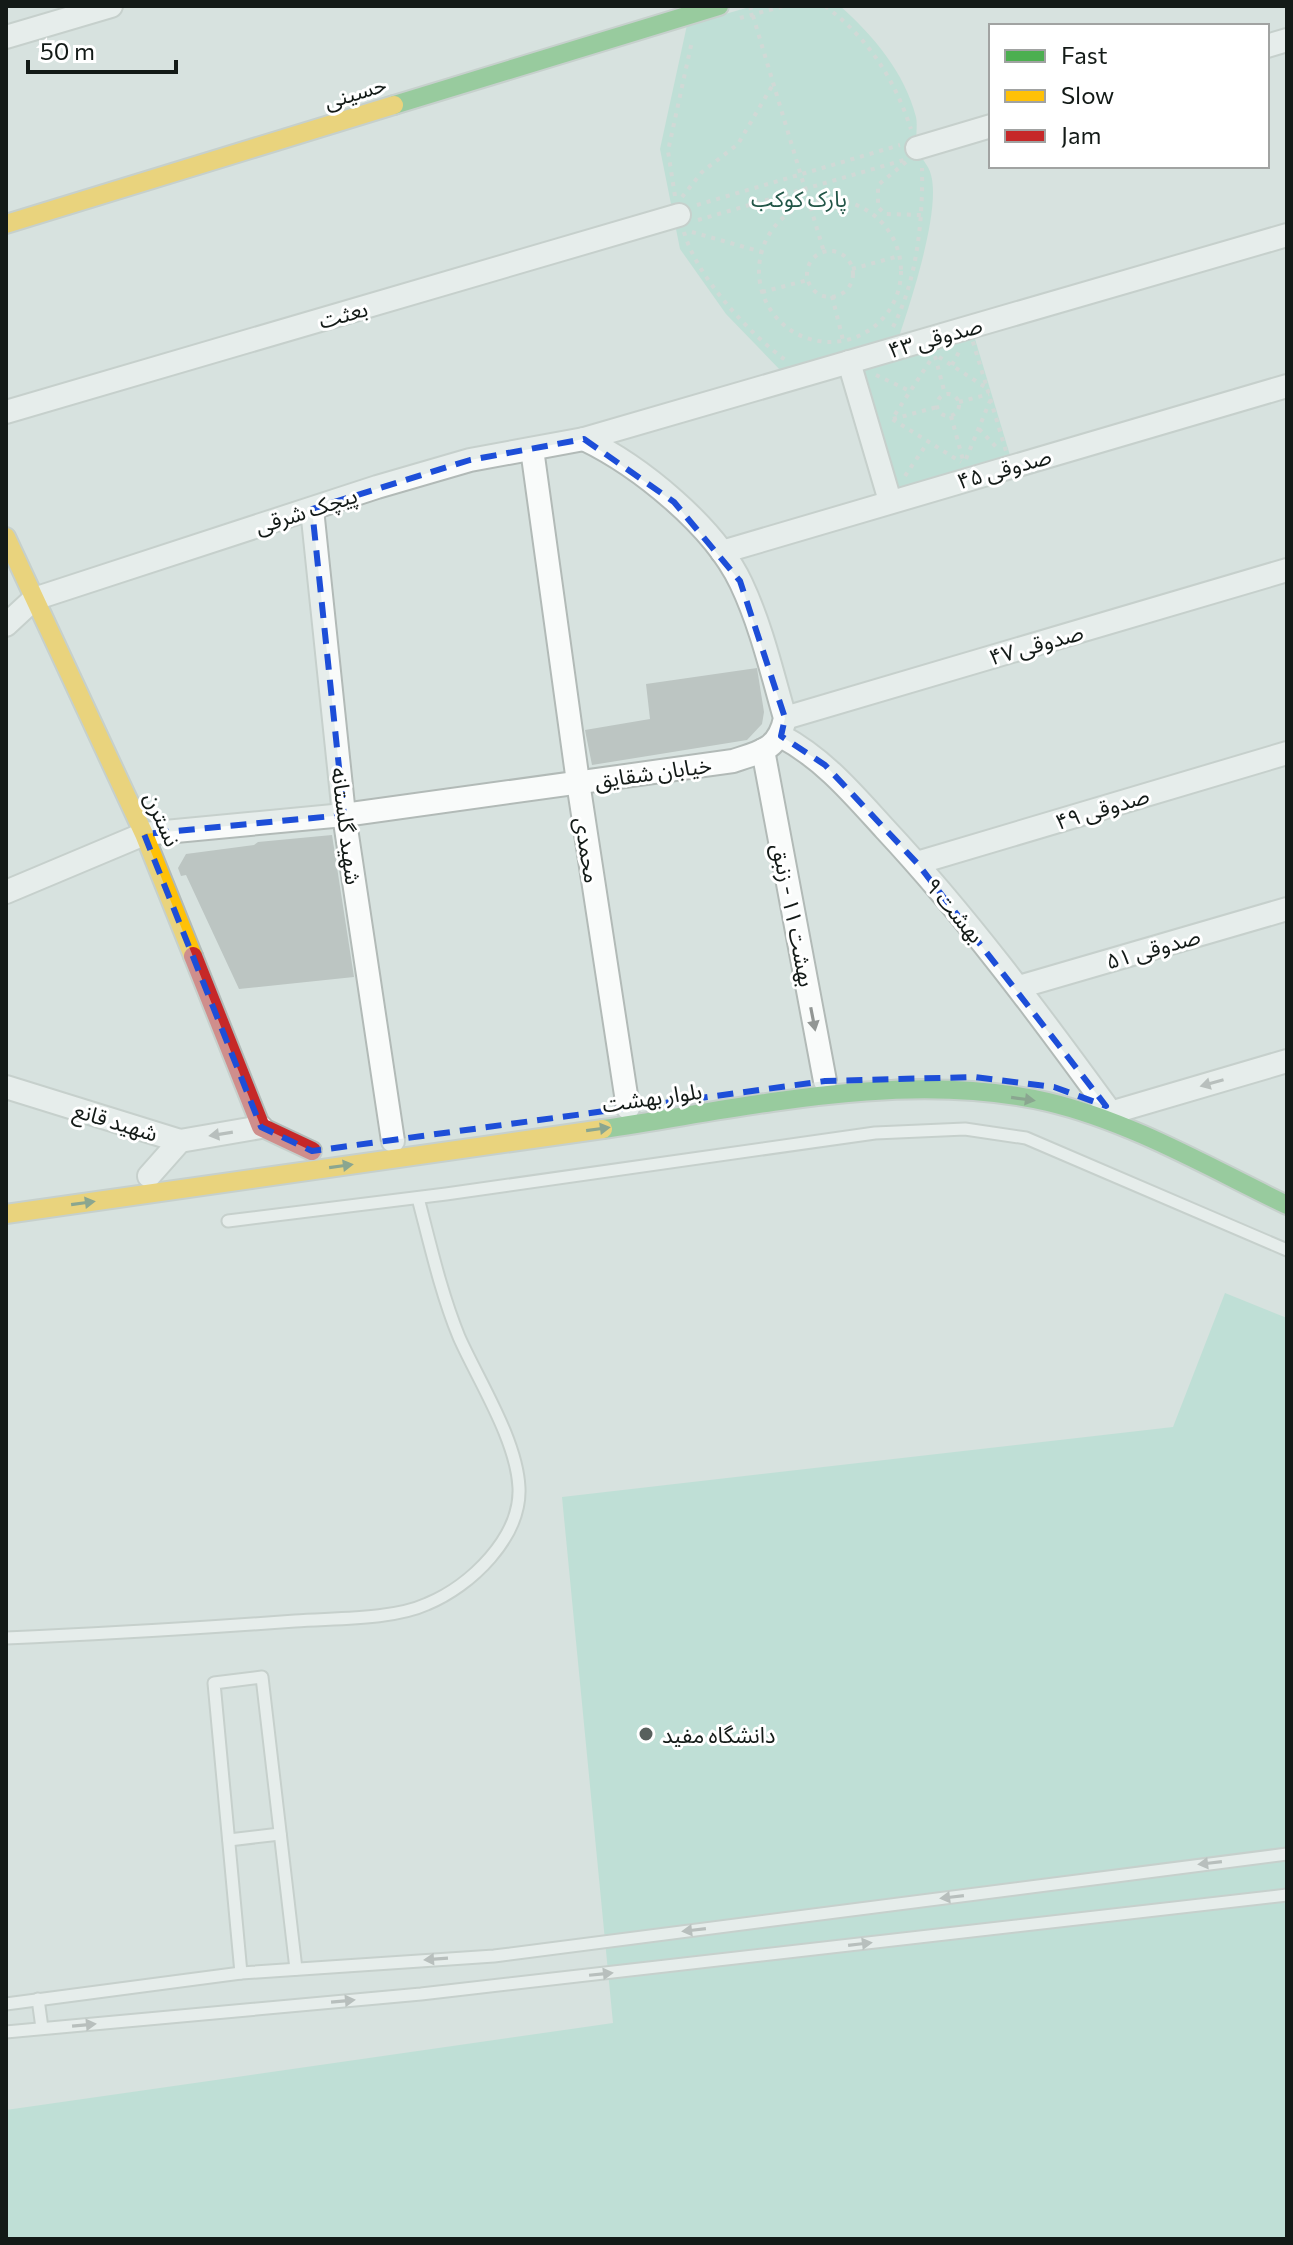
<svg xmlns="http://www.w3.org/2000/svg" width="1293" height="2245" font-family="Commissioner,'Noto Sans Arabic',sans-serif">
	<rect width="100%" height="100%" fill="#d7e2df"/>
	<g fill="#a3dbcc">
		<path d="M753,6H840C873,35 905,73 916,117C918,126 915,138 917,147C919,157 929,165 931,175C941,210 911,301 899,337L782,372L726,314L680,249L660,149L687,25Z"/>
		<path d="M972,329L1012,462L892,497L853,364Z"/>
		<path d="M1225,1293L1287,1318V2239H6V2110L613,2023L562,1497L1173,1427Z"/>
	</g>
	<g fill="#bcc5c2">
		<path d="M757,668L764,712L762,724L747,740L592,765L585,730L650,719L646,684Z"/>
		<path d="M332,835L354,977L239,989L186,875L181,876L178,868L186,854L254,845L258,842Z"/>
	</g>
	<g fill="none" stroke-linecap="round" stroke-linejoin="round">
		<g stroke="#b2bab7" stroke-width="15">
			<g id="lane">
				<path d="M228,1221L446,1194L875,1133L965,1129L1026,1138L1287,1250"/>
				<path d="M6,1638C103,1634 199,1628 295,1621C334,1618 392,1620 427,1604C471,1586 521,1537 519,1488C517,1440 478,1380 459,1337C441,1293 430,1244 418,1198"/>
				<path d="M229,1840L280,1834"/>
				<path d="M241,1973L214,1683L262,1677L296,1969"/>
				<path d="M38,1999L42,2028"/>
				<path d="M6,2004L241,1973L494,1956L1287,1854"/>
				<path d="M6,2032L421,1994L1287,1895"/>
			</g>
		</g>
		<g stroke="#b2bab7" stroke-width="26">
			<g id="street">
				<path d="M6,37L111,6"/>
				<path d="M1267,46L1287,40"/>
				<path d="M917,148L991,126"/>
				<path d="M849,362L890,501"/>
				<path d="M6,412L679,215"/>
				<path d="M532,449L578,782L628,1108"/>
				<path d="M312,509L344,815L393,1141"/>
				<path d="M722,552L1287,386"/>
				<path d="M6,625L34,599L377,487L470,460L584,439L1287,235"/>
				<path d="M785,718L1287,570"/>
				<path d="M781,736C824,759 853,794 885,829C966,916 1036,1010 1106,1106"/>
				<path d="M763,750L825,1081"/>
				<path d="M917,863L1287,753"/>
				<path d="M6,892L144,834L344,815L733,761C761,752 779,749 785,718C772,673 761,625 741,583C714,526 640,466 584,439"/>
				<path d="M1019,987L1287,909"/>
				<path d="M6,1087L180,1141L261,1127"/>
				<path d="M1117,1111L1287,1061"/>
				<path d="M149,1176L180,1141"/>
			</g>
		</g>
		<g stroke="#b2bab7" stroke-width="22">
			<g id="fast">
				<path d="M394,105L719,6"/>
				<path d="M603,1129C746,1108 904,1069 1048,1102C1132,1122 1210,1168 1287,1205"/>
			</g>
		</g>
		<g stroke="#b2bab7" stroke-width="22">
			<g id="slow">
				<path d="M6,224L394,105"/>
				<path d="M6,537L144,834L193,956"/>
				<path d="M6,1214L603,1129"/>
			</g>
		</g>
		<g stroke="#b2bab7" stroke-width="22">
			<path id="jam" d="M193,956L261,1127L312,1151"/>
		</g>
		<g stroke="#cbcecd" stroke-width="4" stroke-dasharray="4 6" stroke-linecap="butt">
			<path d="M750,6L824,252"/>
			<path d="M825,6C868,38 894,78 911,129"/>
			<path d="M740,18L784,6"/>
			<path d="M906,162L878,185V207L885,214L921,215"/>
			<path d="M675,196L668,151L692,41"/>
			<path d="M682,197L702,172L738,144L772,86"/>
			<circle cx="830" cy="271" r="71"/>
			<path d="M697,205L900,145"/>
			<path d="M698,220L904,160"/>
			<path d="M684,232C696,276 750,335 787,361"/>
			<path d="M692,232L762,252"/>
			<circle cx="830" cy="274" r="23"/>
			<path d="M852,269L899,256"/>
			<path d="M762,292L808,280"/>
			<path d="M832,296L843,340"/>
			<path d="M893,327C917,280 923,221 922,168"/>
			<path d="M970,332L1009,461L893,494L856,365Z"/>
			<path d="M935,356L945,394"/>
			<path d="M939,357L985,387"/>
			<path d="M930,361L892,419L961,462"/>
			<path d="M952,365L960,350"/>
			<path d="M876,375L910,391"/>
			<circle cx="948" cy="405" r="11"/>
			<path d="M959,402L989,394"/>
			<path d="M951,416L963,460"/>
			<path d="M893,419L937,407"/>
			<path d="M979,429L999,450"/>
			<path d="M966,459L990,401"/>
			<path d="M905,476L928,442"/>
		</g>
		<use href="#lane" stroke="#f9fbfa" stroke-width="11"/>
		<use href="#street" stroke="#f9fbfa" stroke-width="22"/>
		<use href="#fast" stroke="#4caf50" stroke-width="18"/>
		<use href="#slow" stroke="#ffc107" stroke-width="18"/>
		<use href="#jam" stroke="#c62828" stroke-width="18"/>
	</g>
	<defs><path id="oneway-solid" d="M-6-.8H1V-3.2L6.5 0L1 3.2V.8H-6Z" transform="scale(2)"/></defs>
	<g fill="#929694">
		<use href="#oneway-solid" transform="translate(813 1019) rotate(79)"/>
		<use href="#oneway-solid" transform="translate(1212 1083) rotate(164)"/>
		<use href="#oneway-solid" transform="translate(221 1134) rotate(171)"/>
		<use href="#oneway-solid" transform="translate(1210 1863) rotate(173)"/>
		<use href="#oneway-solid" transform="translate(952 1897) rotate(173)"/>
		<use href="#oneway-solid" transform="translate(694 1930) rotate(173)"/>
		<use href="#oneway-solid" transform="translate(860 1944) rotate(-7)"/>
		<use href="#oneway-solid" transform="translate(436 1959) rotate(176)"/>
		<use href="#oneway-solid" transform="translate(601 1974) rotate(-6)"/>
		<use href="#oneway-solid" transform="translate(343 2001) rotate(-5)"/>
		<use href="#oneway-solid" transform="translate(84 2025) rotate(-5)"/>
	</g>
	<g fill="#2d5d31">
		<use href="#oneway-solid" transform="translate(1023 1099) rotate(8)"/>
		<use href="#oneway-solid" transform="translate(598 1129) rotate(-8)"/>
		<use href="#oneway-solid" transform="translate(341 1166) rotate(-8)"/>
		<use href="#oneway-solid" transform="translate(83 1203) rotate(-8)"/>
	</g>
	<path d="M0 0H1293V2245H0ZM584,439L674,502L740,581L785,718L781,736L825,765L917,863L1106,1106L1054,1087L974,1077L825,1081L312,1151L261,1127L144,834L344,815L312,509L470,460Z" fill="#d7e2df" fill-opacity=".55" fill-rule="evenodd"/>
	<path fill="none" stroke="#1d4ed8" stroke-width="6" stroke-dasharray="16 10" stroke-linejoin="round" d="M584,439L674,502L740,581L785,718L781,736L825,765L917,863L1106,1106L1054,1087L974,1077L825,1081L312,1151L261,1127L144,834L344,815L312,509L470,460Z"/>
	<circle fill="#58605d" stroke="#fff" stroke-width="3" cx="646" cy="1734" r="8"/>
	<g text-anchor="middle" dominant-baseline="central" stroke-width="6" stroke-linejoin="round" paint-order="stroke">
		<g font-size="22" fill="#131a17" stroke="#fff">
			<text transform="translate(355 92) rotate(-17)">حسینی</text>
			<text transform="translate(343 314) rotate(-16)">بعثت</text>
			<text transform="translate(935 337) rotate(-16)">صدوقی ۴۳</text>
			<text transform="translate(1004 468) rotate(-16)">صدوقی ۴۵</text>
			<text transform="translate(306 510) rotate(-18)">پیچک شرقی</text>
			<text transform="translate(1036 644) rotate(-16)">صدوقی ۴۷</text>
			<text transform="translate(653 772) rotate(-8)">خیابان شقایق</text>
			<text transform="translate(1102 808) rotate(-17)">صدوقی ۴۹</text>
			<text transform="translate(163 819) rotate(66)">نسترن</text>
			<text transform="translate(347 826) rotate(83)">شهید گلستانه</text>
			<text transform="translate(588 850) rotate(81)">محمدی</text>
			<text transform="translate(955 910) rotate(50)">بهشت ۹</text>
			<text transform="translate(794 915) rotate(79)">بهشت ۱۱ - زنبق</text>
			<text transform="translate(1153 948) rotate(-16)">صدوقی ۵۱</text>
			<text transform="translate(652 1097) rotate(-8)">بلوار بهشت</text>
			<text transform="translate(116 1121) rotate(17)">شهید قانع</text>
		</g>
		<g font-size="22" fill="#235648" stroke="#fff">
			<text x="799" y="198">پارک کوکب</text>
		</g>
		<g font-size="22" fill="#131a17" stroke="#fff" text-anchor="start">
			<text x="662" y="1734">دانشگاه مفید</text>
		</g>
	</g>
	<rect width="1293" height="2245" fill="none" stroke="#131a17" stroke-width="16"/>
	<rect x="989" y="24" width="280" height="144" fill="#ffffff" stroke="#a1a3a2" stroke-width="2"/>
	<rect x="1005" y="50" width="40" height="12" fill="#4caf50" stroke="#a1a3a2" stroke-width="2"/>
	<text x="1061" y="64" font-size="24" fill="#131a17">Fast</text>
	<rect x="1005" y="90" width="40" height="12" fill="#ffc107" stroke="#a1a3a2" stroke-width="2"/>
	<text x="1061" y="104" font-size="24" fill="#131a17">Slow</text>
	<rect x="1005" y="130" width="40" height="12" fill="#c62828" stroke="#a1a3a2" stroke-width="2"/>
	<text x="1061" y="144" font-size="24" fill="#131a17">Jam</text>
	<path d="M28 60v12h148v-12" fill="none" stroke="#131a17" stroke-width="4"/>
	<text x="40" y="60" font-size="24" fill="#131a17" stroke="#ffffff" stroke-width="6" paint-order="stroke">50 m</text>
</svg>
